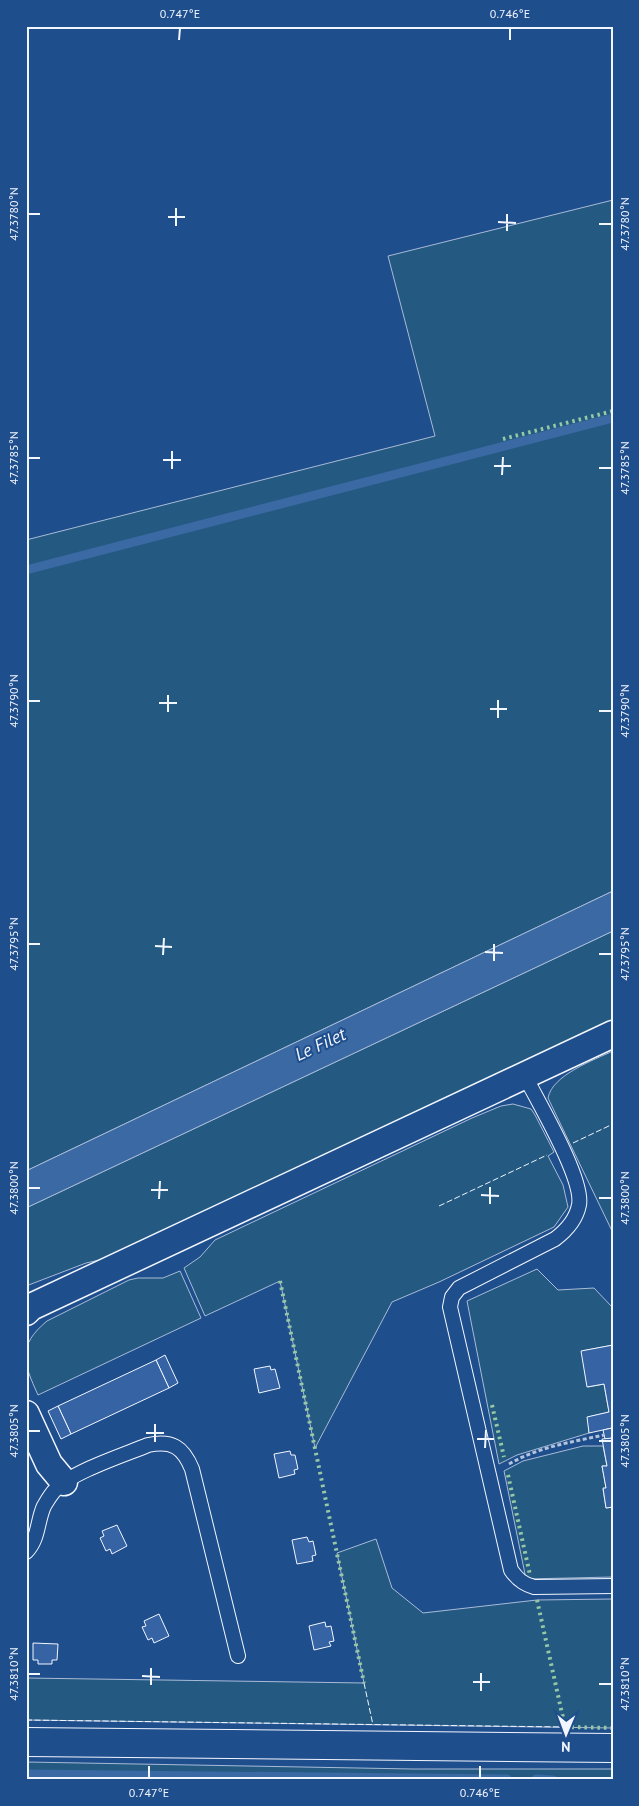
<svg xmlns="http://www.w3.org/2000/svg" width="639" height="1806" font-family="'PT Sans',sans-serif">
	<rect width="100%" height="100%" fill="#1f4e8c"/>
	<g fill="#245a82" stroke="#a8bbd7">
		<path d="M613,200V891L26,1171V540L435,436L388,256Z"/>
		<path d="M613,931V1020L104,1259L86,1263L26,1286V1208Z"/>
		<path d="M613,1051V1233L548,1098C552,1075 594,1060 613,1051Z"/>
		<path d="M513,1104L531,1109L535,1115L554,1152L548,1156L563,1185L568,1207L554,1227L439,1282L392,1302L315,1448L280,1281L205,1316L184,1268L200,1257L215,1240L472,1118L501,1106Z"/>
		<path d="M537,1269L558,1290L594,1288L613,1308V1345L582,1351L588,1387L604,1384L609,1412L588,1417L589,1433L517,1455L499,1464L467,1301Z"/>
		<path d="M180,1271L201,1318L38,1395C23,1362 17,1346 47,1321L129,1280L138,1278H163Z"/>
		<path d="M583,1446H603L607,1466H602L606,1488L603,1489L606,1508L613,1507V1577L526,1579L504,1471L523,1461Z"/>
		<path d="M376,1539L392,1588L423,1613L537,1600L613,1599V1728L26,1720V1678L364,1683L337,1553Z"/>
		<path d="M26,1762L413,1769H613V1780H26Z"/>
	</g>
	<path fill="#3b69a3" stroke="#a8bbd7" d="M613,891V931L26,1208V1171Z"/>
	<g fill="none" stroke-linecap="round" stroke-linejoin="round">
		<g stroke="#3b69a3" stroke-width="9">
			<path d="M26,570L613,418"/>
			<path d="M26,1774L507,1779"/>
			<path d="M536,1779L553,1780"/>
		</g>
	</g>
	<g fill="#3563a3" stroke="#f2f6ff">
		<path d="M613,1345V1431L612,1428L589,1433L587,1417L609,1412L604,1384L587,1387L581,1351Z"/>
		<path d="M165,1355L178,1383L169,1388L156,1360Z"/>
		<path d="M156,1360L169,1388L71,1434L58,1406Z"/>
		<path d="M270,1366L271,1370L275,1369L280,1388L259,1393L254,1369Z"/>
		<path d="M58,1406L71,1434L61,1439L48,1411Z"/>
		<path d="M612,1428L613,1438L605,1439L603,1430Z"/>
		<path d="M613,1438V1507L606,1508L603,1488H606L602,1466H607L602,1439Z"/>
		<path d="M290,1451L291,1455H295L298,1469L294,1470L295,1474L279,1478L274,1454Z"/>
		<path d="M117,1525L127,1546L112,1554L110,1549L106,1551L100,1538L104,1536L102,1531Z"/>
		<path d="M307,1537L309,1542L313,1541L316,1555L312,1556L313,1561L297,1564L292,1540Z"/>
		<path d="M159,1614L169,1636L154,1643L152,1638L148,1640L142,1627L146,1626L144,1621Z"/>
		<path d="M325,1622L326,1627L331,1626L334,1641L329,1642L331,1646L314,1650L309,1626Z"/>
		<path d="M33,1643L58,1644L57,1660H52V1664H38V1660H33Z"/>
	</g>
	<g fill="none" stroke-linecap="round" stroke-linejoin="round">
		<g stroke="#f2f6ff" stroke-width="16">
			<g id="lane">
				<path d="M525,1076C538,1102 584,1179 579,1205C576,1220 567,1230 555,1239L459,1288L452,1297L450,1307L511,1570C517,1579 523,1584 534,1587L613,1586"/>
				<path d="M26,1552C39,1539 37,1521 44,1506C47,1501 51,1494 55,1490C71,1472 124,1455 148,1445C172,1440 183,1447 192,1469L238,1656"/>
			</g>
		</g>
		<g stroke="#f2f6ff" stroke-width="29">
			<g id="street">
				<path d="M26,1312L31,1307L613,1034"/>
				<path d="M26,1414L49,1464L64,1482"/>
			</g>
		</g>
		<g stroke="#f2f6ff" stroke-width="30">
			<path id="primary" d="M26,1742L613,1748"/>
		</g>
		<path stroke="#b3c4dc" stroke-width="3" stroke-dasharray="4 2.5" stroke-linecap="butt" d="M509,1464C538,1447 572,1442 604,1435"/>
		<use href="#lane" stroke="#1f4e8c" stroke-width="14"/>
		<use href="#street" stroke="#1f4e8c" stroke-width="26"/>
		<use href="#primary" stroke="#1f4e8c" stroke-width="28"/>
		<g stroke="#97c8a6" stroke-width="4" stroke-dasharray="2.5 4" stroke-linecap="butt">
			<path d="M503,439L613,411"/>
			<path d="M280,1281L364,1683"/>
			<path d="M492,1405L504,1457"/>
			<path d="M508,1475L530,1575"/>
			<path d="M537,1600L565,1727L613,1728"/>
		</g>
		<g stroke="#f2f6ff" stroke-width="1" stroke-dasharray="6 2.5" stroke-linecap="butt">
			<path d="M573,1143L613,1124"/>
			<path d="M439,1206L547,1155"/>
			<path d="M364,1683L373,1725"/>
			<path d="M26,1720L565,1727"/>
		</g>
	</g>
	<path fill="none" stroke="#f2f6ff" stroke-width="2" d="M179,40L180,28M510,40V28M28,214H40M168,217H185M498,222L516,223M599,224H612M176,226V208M507,231V214M28,458H40M163,460H181M494,466H511M599,468H612M172,469V451M502,475L503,457M28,701H40M159,703H177M490,709H507M599,711H612M168,712V695M498,718V700M28,944H40M155,946L172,947M485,952L503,953M599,954H612M163,955L164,938M494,961V944M28,1188H40M151,1190H168M481,1195L499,1196M599,1198H612M159,1199L160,1181M490,1204V1187M28,1431H40M146,1433H164M477,1439H494M599,1441H612M155,1442V1424M485,1448L486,1430M28,1674H40M142,1676L160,1677M473,1682H490M599,1684H612M151,1685V1668M481,1691V1673M149,1778V1766M480,1778V1766"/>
	<g text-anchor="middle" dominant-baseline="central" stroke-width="4" stroke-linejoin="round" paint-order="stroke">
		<g font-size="18" font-style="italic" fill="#f2f6ff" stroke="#1f4e8c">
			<text transform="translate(320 1044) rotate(-25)">Le Filet</text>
		</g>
	</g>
	<rect width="639" height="1806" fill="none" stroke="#1f4e8c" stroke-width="55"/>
	<g transform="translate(566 1734) rotate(181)" stroke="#1f4e8c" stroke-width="4" paint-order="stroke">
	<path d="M0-4L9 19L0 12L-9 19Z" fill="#f2f6ff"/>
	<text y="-8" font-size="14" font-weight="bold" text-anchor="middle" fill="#f2f6ff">N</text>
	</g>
	<rect x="28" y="28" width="584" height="1750" fill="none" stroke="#f2f6ff" stroke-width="2"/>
	<g font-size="12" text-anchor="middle" fill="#f2f6ff">
		<text x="180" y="18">0.747°E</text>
		<text x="510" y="18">0.746°E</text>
		<text transform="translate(14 214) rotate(-90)" y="4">47.3780°N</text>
		<text transform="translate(625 224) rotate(-90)" y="4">47.3780°N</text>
		<text transform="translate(14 458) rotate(-90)" y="4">47.3785°N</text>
		<text transform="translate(625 468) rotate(-90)" y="4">47.3785°N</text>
		<text transform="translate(14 701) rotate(-90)" y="4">47.3790°N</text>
		<text transform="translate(625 711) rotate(-90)" y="4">47.3790°N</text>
		<text transform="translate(14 944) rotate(-90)" y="4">47.3795°N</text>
		<text transform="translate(625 954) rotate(-90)" y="4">47.3795°N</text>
		<text transform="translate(14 1188) rotate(-90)" y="4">47.3800°N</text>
		<text transform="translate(625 1198) rotate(-90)" y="4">47.3800°N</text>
		<text transform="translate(14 1431) rotate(-90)" y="4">47.3805°N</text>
		<text transform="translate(625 1441) rotate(-90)" y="4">47.3805°N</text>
		<text transform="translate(14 1674) rotate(-90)" y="4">47.3810°N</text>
		<text transform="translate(625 1684) rotate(-90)" y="4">47.3810°N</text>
		<text x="149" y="1797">0.747°E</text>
		<text x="480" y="1797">0.746°E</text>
	</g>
</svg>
